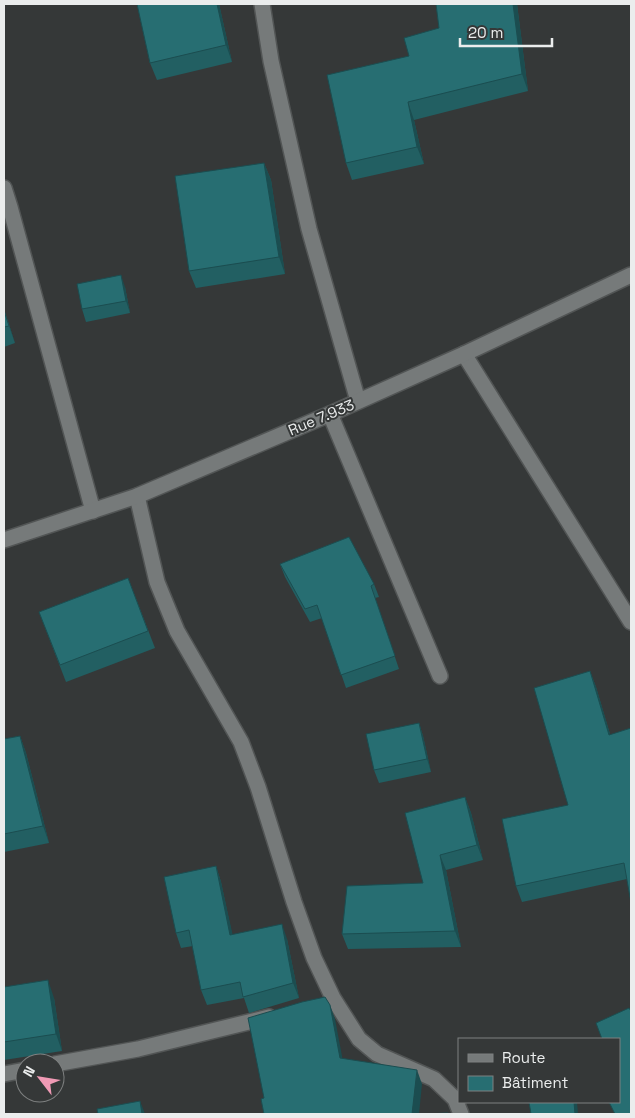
<svg xmlns="http://www.w3.org/2000/svg" width="635" height="1118" font-family="'Space Grotesk',sans-serif">
	<rect width="100%" height="100%" fill="#353838"/>
	<g fill="none" stroke-linecap="round" stroke-linejoin="round">
		<g stroke="#525555" stroke-width="18">
			<g id="minor">
				<path d="M262,4L271,61L309,229L358,401"/>
				<path d="M4,188L10,207L93,511"/>
				<path d="M464,354L631,622"/>
				<path d="M330,414L440,676"/>
				<path d="M137,496L157,582L177,631L241,742L258,787L294,902L314,958L333,998L359,1039L377,1054L434,1079L455,1099L461,1114"/>
				<path d="M4,540L137,496L330,414L464,354L631,275"/>
				<path d="M55,1064L138,1049L269,1017"/>
				<path d="M4,1074L25,1070"/>
			</g>
		</g>
		<use href="#minor" stroke="#767a7a" stroke-width="15"/>
	</g>
	<g fill="#225f62">
		<path d="M137,4H219L232,62L157,80L150,63Z"/>
		<path d="M436,4H517L528,91L414,120L424,164L352,180L346,163L439,28Z"/>
		<path d="M264,163L271,180L285,274L196,288L189,271Z"/>
		<path d="M125,287L130,313L86,322L82,309Z"/>
		<path d="M4,309L15,343L4,347Z"/>
		<path d="M280,564L374,584L379,597L375,598L399,669L346,688L322,618L310,622L285,577Z"/>
		<path d="M128,578L155,648L66,682L39,612Z"/>
		<path d="M590,671L596,687L610,734L627,879L522,902L516,886L568,805Z"/>
		<path d="M419,723L423,736L431,772L379,783L374,770Z"/>
		<path d="M20,736L26,753L49,843L4,852V739Z"/>
		<path d="M465,797L471,813L483,860L446,870L461,947L348,949L342,934L423,883Z"/>
		<path d="M216,866L221,882L232,934L287,939L299,998L249,1013L244,998L207,1005L201,990L193,946L181,948L176,933Z"/>
		<path d="M4,987L54,998L62,1051L4,1060Z"/>
	</g>
	<g fill="#1b4d50">
		<path d="M217,4H219L232,62L226,45Z"/>
		<path d="M513,4H517L528,91L522,74Z"/>
		<path d="M408,102L414,120L424,164L417,147Z"/>
		<path d="M264,163L271,180L285,274L279,257Z"/>
		<path d="M121,275L125,287L130,313L126,301Z"/>
		<path d="M4,309L15,343L9,326Z"/>
		<path d="M590,671L596,687L615,751L609,735Z"/>
		<path d="M419,723L423,736L431,772L427,759Z"/>
		<path d="M20,736L26,753L49,843L43,826Z"/>
		<path d="M465,797L471,813L483,860L477,845Z"/>
		<path d="M440,855L446,870L461,947L455,931Z"/>
		<path d="M216,866L221,882L236,950L230,935Z"/>
		<path d="M282,924L287,939L299,998L293,983Z"/>
		<path d="M48,980L54,998L62,1051L56,1034Z"/>
		<path d="M330,1005L335,1019L345,1072L340,1058Z"/>
		<path d="M417,1070L422,1084L419,1114H412Z"/>
		<path d="M140,1101L145,1114H142Z"/>
		<path d="M574,1102H577L578,1114H575Z"/>
	</g>
	<g fill="#276e72" stroke="#1b4d50">
		<path d="M137,4H217L226,45L150,63Z"/>
		<path d="M436,4H513L522,74L408,102L417,147L346,163L327,75L409,56L404,38L439,28Z"/>
		<path d="M264,163L279,257L189,271L175,176Z"/>
		<path d="M121,275L126,301L82,309L77,284Z"/>
		<path d="M4,311L9,326L4,327Z"/>
		<path d="M349,537L374,584L371,586L395,656L341,675L317,605L305,609L280,564Z"/>
		<path d="M128,578L148,631L60,665L39,612Z"/>
		<path d="M590,671L609,735L631,728V903L624,863L516,886L502,819L568,805L534,688Z"/>
		<path d="M419,723L427,759L374,770L366,734Z"/>
		<path d="M20,736L43,826L4,834V739Z"/>
		<path d="M465,797L477,845L440,855L455,931L342,934L347,886L423,883L405,813Z"/>
		<path d="M216,866L230,935L282,924L293,983L243,997L240,982L201,990L189,930L176,933L164,877Z"/>
		<path d="M48,980L56,1034L4,1042V987Z"/>
		<path d="M325,997L330,1005L340,1058L417,1070L412,1114H264L261,1099L264,1098L248,1018L302,1002Z"/>
		<path d="M629,1008L631,1011V1114H615L609,1102H619V1039H602L596,1023Z"/>
		<path d="M140,1101L142,1114H98L97,1109Z"/>
		<path d="M529,1102H574L575,1114H531Z"/>
		<path d="M448,1113V1114H426Z"/>
	</g>
	<g text-anchor="middle" dominant-baseline="central" stroke-width="4" stroke-linejoin="round" paint-order="stroke">
		<g font-size="15" fill="#ebeded" stroke="#353838">
			<text transform="translate(321 417) rotate(-23)">Rue 7.933</text>
		</g>
	</g>
	<rect width="635" height="1118" fill="none" stroke="#ebeded" stroke-width="10"/>
	<rect x="458" y="1038" width="162" height="65" fill="#353838" stroke="#7e8080"/>
	<rect x="468" y="1054" width="25" height="8" fill="#767a7a" stroke="#7e8080"/>
	<text x="502" y="1063" font-size="15" fill="#ebeded">Route</text>
	<rect x="468" y="1076" width="25" height="15" fill="#276e72" stroke="#7e8080"/>
	<text x="502" y="1088" font-size="15" fill="#ebeded">Bâtiment</text>
	<g transform="translate(40 1078) rotate(301)"><circle r="24" fill="#353838" stroke="#7e8080"/>
	<path d="M0-4L9 19L0 12L-9 19Z" fill="#f09ab5"/>
	<text y="-8" font-size="14" font-weight="bold" text-anchor="middle" fill="#ebeded">N</text>
	</g>
	<path d="M460 38v8h92v-8" fill="none" stroke="#ebeded" stroke-width="2.5"/>
	<text x="468" y="38" font-size="15" fill="#ebeded" stroke="#353838" stroke-width="4" paint-order="stroke">20 m</text>
</svg>
